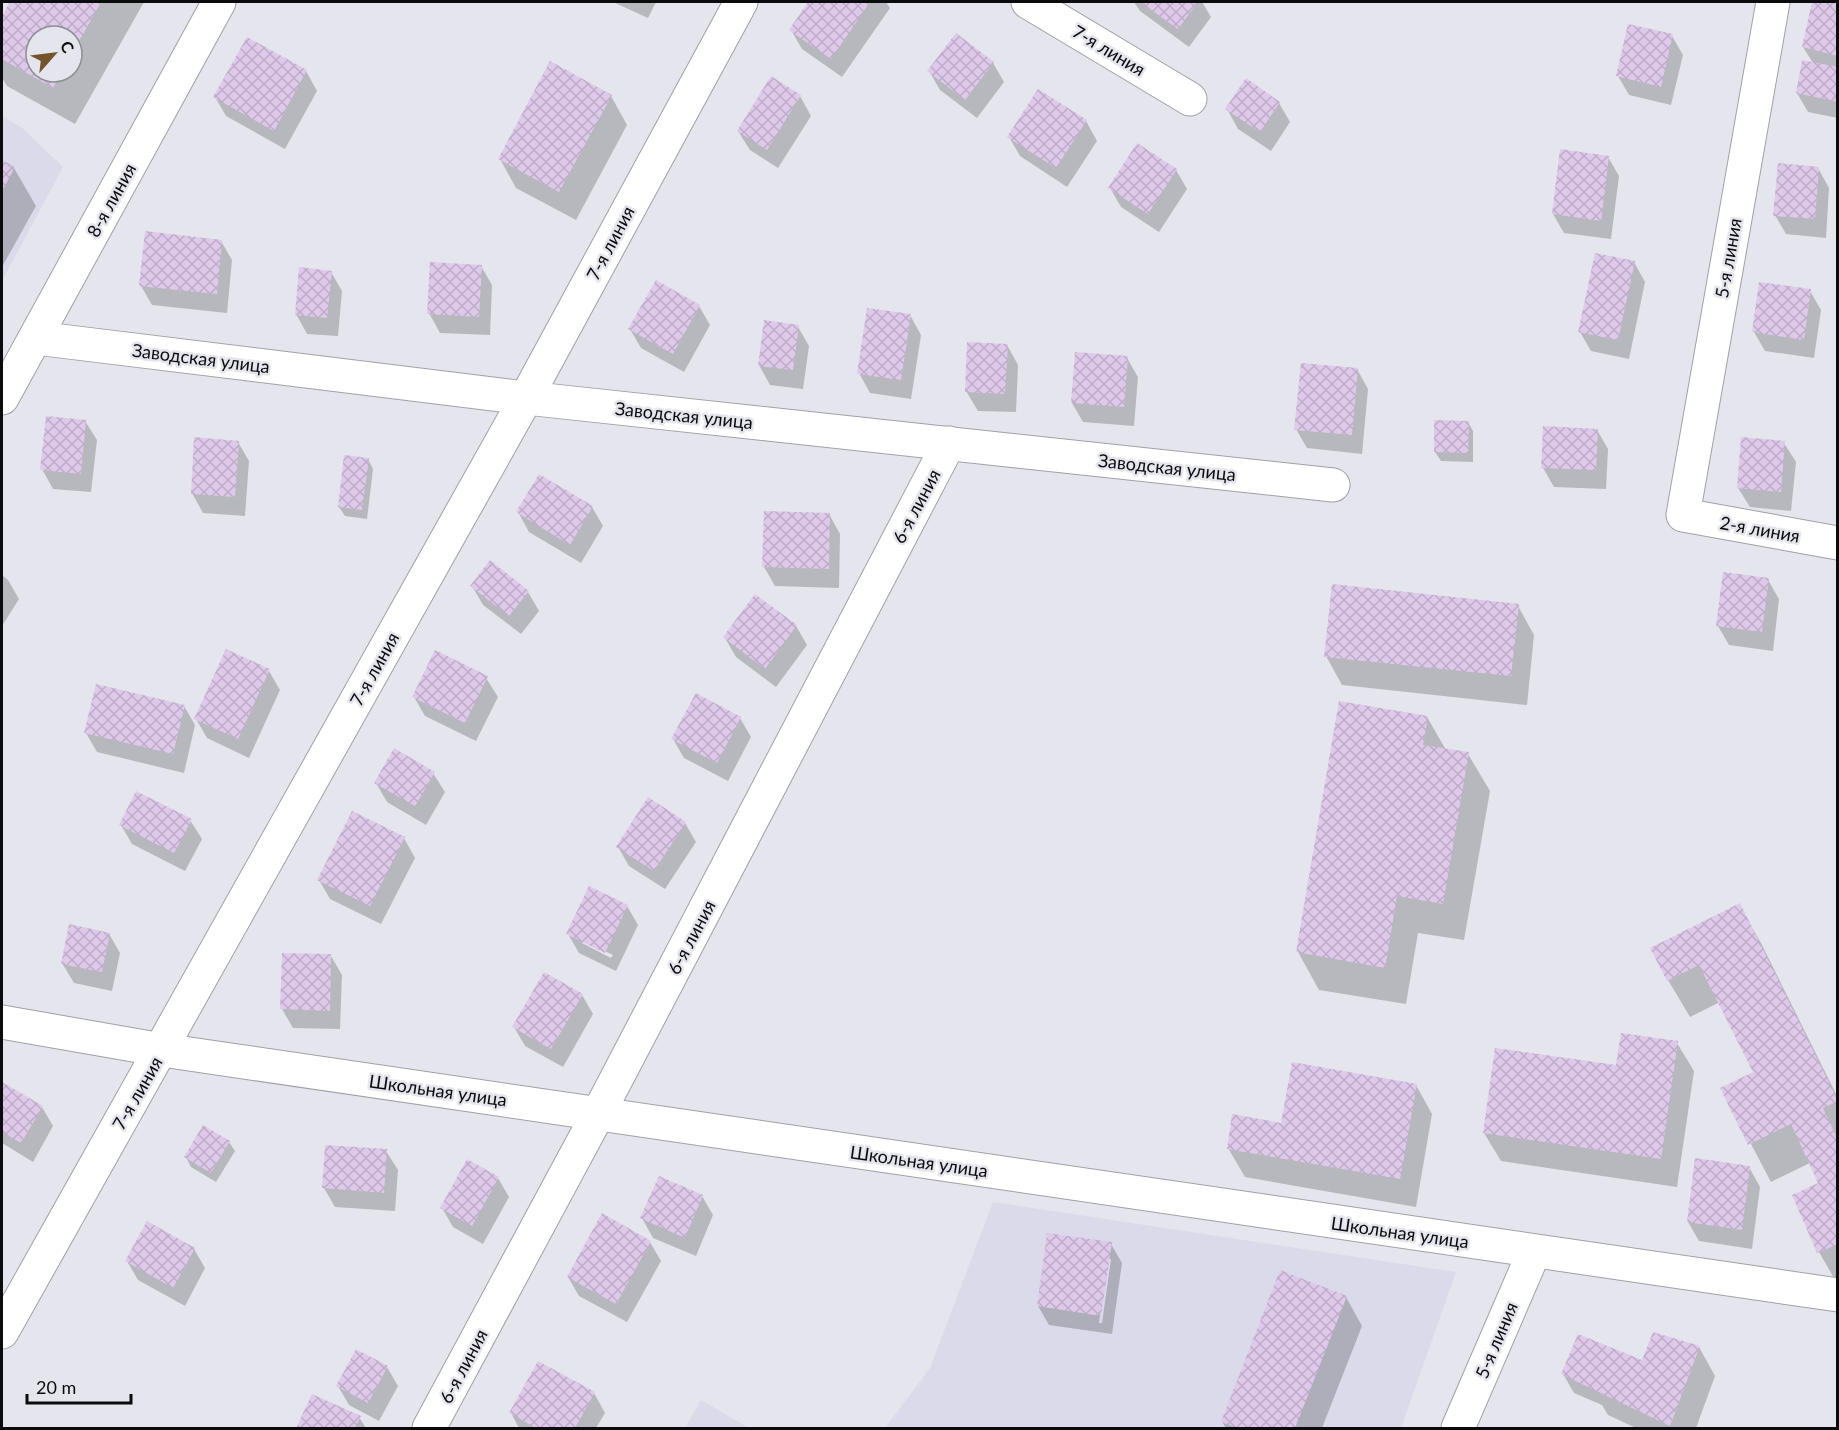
<svg xmlns="http://www.w3.org/2000/svg" width="1839" height="1430" font-family="Lato,sans-serif">
	<defs>
		<pattern id="building-cross-hatch" width="8" height="8" patternUnits="userSpaceOnUse" patternTransform="scale(1.5)"><rect width="8" height="8" fill="#dfc9ea"/><path d="M0 0l8 8M0 8l8-8" fill="none" stroke="#beabc8"/></pattern>
	</defs>
	<rect width="100%" height="100%" fill="#e5e5ee"/>
	<g fill="#dadaea">
		<path d="M2,116L22,128L63,167L2,281Z"/>
		<path d="M993,1202L1456,1272L1401,1428H885L930,1368Z"/>
		<path d="M701,1400L749,1428H685Z"/>
	</g>
	<g fill="#0003" fill-rule="evenodd">
		<path d="M11,2H144L75,124L7,86L2,78V19ZM36,36H72V72H36Z"/>
		<path d="M613,2H656L648,18Z"/>
		<path d="M810,2H886L890,8L842,77L802,49L791,30Z"/>
		<path d="M1134,2H1202L1211,17L1189,47L1140,11Z"/>
		<path d="M1813,2H1838V118L1808,112L1797,93L1813,63L1803,47Z"/>
		<path d="M1672,36L1683,55L1671,105L1629,95L1618,76Z"/>
		<path d="M247,39L306,71L317,91L285,149L226,116L215,97Z"/>
		<path d="M993,63L1004,82L977,118L940,90L929,71Z"/>
		<path d="M772,79L800,96L811,116L778,168L750,150L738,131Z"/>
		<path d="M611,96L627,125L576,220L516,188L500,159Z"/>
		<path d="M1279,103L1290,122L1271,151L1238,129L1227,109Z"/>
		<path d="M1086,121L1097,141L1067,187L1020,156L1009,137Z"/>
		<path d="M1608,157L1619,176L1611,239L1564,233L1553,214Z"/>
		<path d="M2,161L14,168L36,206L2,267Z"/>
		<path d="M1818,168L1829,188L1826,238L1786,234L1775,215Z"/>
		<path d="M1176,170L1187,189L1159,232L1121,207L1110,188Z"/>
		<path d="M221,241L232,260L227,313L152,305L141,286Z"/>
		<path d="M1634,262L1645,282L1629,359L1591,351L1580,332Z"/>
		<path d="M481,266L492,285L490,335L440,333L429,313Z"/>
		<path d="M331,272L342,291L338,336L307,334L296,314Z"/>
		<path d="M1810,291L1821,310L1814,358L1765,351L1754,332Z"/>
		<path d="M699,306L710,325L684,372L641,348L630,329Z"/>
		<path d="M910,315L921,335L911,399L870,393L859,373Z"/>
		<path d="M798,327L809,346L803,389L770,385L759,365Z"/>
		<path d="M1007,345L1018,365L1016,412L978,411L966,391Z"/>
		<path d="M1127,358L1138,377L1134,426L1083,422L1072,403Z"/>
		<path d="M1357,369L1368,389L1362,454L1307,448L1296,429Z"/>
		<path d="M85,421L97,440L91,492L53,489L42,469Z"/>
		<path d="M1468,422L1473,431V462L1441,461L1435,452Z"/>
		<path d="M1597,430L1608,449L1606,489L1554,487L1543,468Z"/>
		<path d="M238,442L249,461L245,516L203,513L192,493Z"/>
		<path d="M1784,443L1796,462L1791,511L1750,507L1738,488Z"/>
		<path d="M368,459L373,469L367,519L345,516L339,507Z"/>
		<path d="M592,507L603,526L581,563L529,532L518,512Z"/>
		<path d="M829,514L840,534L839,588L775,586L764,567Z"/>
		<path d="M2,575L8,580L19,599L2,626Z"/>
		<path d="M1768,580L1779,599L1773,651L1729,645L1718,626Z"/>
		<path d="M472,586L528,592L539,611L521,634L483,605Z"/>
		<path d="M1518,606L1534,635L1527,705L1342,685L1326,656Z"/>
		<path d="M796,626L807,645L776,687L736,657L725,638Z"/>
		<path d="M227,651L269,671L280,690L249,758L207,738L196,719Z"/>
		<path d="M486,678L498,697L476,741L425,716L414,697Z"/>
		<path d="M184,706L195,725L184,773L97,752L86,733Z"/>
		<path d="M1427,717L1446,750L1468,754L1490,791L1464,940L1418,933L1406,1004L1319,990L1298,952Z"/>
		<path d="M740,718L751,737L728,781L684,758L673,739Z"/>
		<path d="M433,773L445,792L426,825L387,802L376,783Z"/>
		<path d="M190,820L202,839L185,871L132,844L121,825Z"/>
		<path d="M685,823L696,842L665,889L629,866L618,847Z"/>
		<path d="M404,838L415,858L381,924L330,899L319,880Z"/>
		<path d="M1739,905L1761,943L1838,1098V1285L1819,1252L1820,1184L1810,1163L1771,1182L1722,1089L1755,1073L1720,1002L1690,1017L1668,980Z"/>
		<path d="M627,906L638,925L616,971L579,953L568,934ZM582,940L613,955L611,958L582,943Z"/>
		<path d="M109,934L120,953L112,991L74,983L62,963Z"/>
		<path d="M331,956L342,975L340,1029L293,1028L282,1009Z"/>
		<path d="M582,995L593,1014L563,1067L525,1046L514,1027Z"/>
		<path d="M1677,1043L1694,1071L1677,1187L1501,1161L1484,1133L1618,1067Z"/>
		<path d="M2,1083L42,1107L53,1126L33,1162L2,1143Z"/>
		<path d="M1416,1085L1432,1114L1416,1207L1245,1177L1228,1148L1282,1124Z"/>
		<path d="M229,1142L235,1151L216,1182L191,1167L186,1157Z"/>
		<path d="M386,1151L398,1170L395,1211L335,1207L324,1188Z"/>
		<path d="M1749,1167L1760,1187L1752,1249L1699,1241L1688,1222Z"/>
		<path d="M498,1178L509,1197L483,1244L453,1227L442,1208Z"/>
		<path d="M702,1196L713,1215L696,1256L653,1238L642,1218Z"/>
		<path d="M650,1242L661,1261L627,1322L579,1296L568,1277Z"/>
		<path d="M1111,1244L1122,1263L1112,1334L1049,1325L1038,1306ZM1108,1259H1111L1102,1323H1099Z"/>
		<path d="M194,1249L205,1268L185,1306L138,1280L127,1261Z"/>
		<path d="M1346,1297L1362,1326L1322,1428H1226L1222,1422Z"/>
		<path d="M1699,1347L1715,1376L1696,1428H1636L1608,1415L1602,1405L1574,1393L1563,1374L1643,1361Z"/>
		<path d="M387,1367L398,1386L379,1421L349,1405L338,1386Z"/>
		<path d="M594,1393L605,1413L596,1428H519L511,1413Z"/>
		<path d="M359,1417L366,1428H298Z"/>
	</g>
	<g fill="url(#building-cross-hatch)">
		<path d="M10,2H101L72,54V36H36V72H62L53,88L2,59V16Z"/>
		<path d="M808,2H870L831,59L789,30Z"/>
		<path d="M1140,2H1198L1178,29Z"/>
		<path d="M1812,2H1838V56L1802,47Z"/>
		<path d="M1628,24L1673,34L1661,87L1616,76Z"/>
		<path d="M956,33L994,62L965,100L927,71Z"/>
		<path d="M247,37L307,70L274,131L213,97Z"/>
		<path d="M1802,60L1838,67V102L1796,93Z"/>
		<path d="M550,61L612,95L559,192L498,159Z"/>
		<path d="M771,76L801,95L767,150L737,131Z"/>
		<path d="M1246,78L1280,102L1260,132L1225,109Z"/>
		<path d="M1038,89L1087,120L1056,168L1007,137Z"/>
		<path d="M1137,143L1177,169L1148,214L1108,188Z"/>
		<path d="M1560,149L1609,156L1601,221L1552,214Z"/>
		<path d="M2,160L15,167L2,191Z"/>
		<path d="M1778,163L1819,167L1815,219L1773,216Z"/>
		<path d="M145,231L222,240L217,294L139,286Z"/>
		<path d="M1595,253L1635,261L1618,340L1578,332Z"/>
		<path d="M430,262L482,265L479,317L427,314Z"/>
		<path d="M299,267L332,271L327,318L295,315Z"/>
		<path d="M656,280L700,305L673,354L628,329Z"/>
		<path d="M1759,282L1811,289L1804,340L1752,332Z"/>
		<path d="M867,308L911,314L901,380L857,374Z"/>
		<path d="M764,320L799,325L793,370L758,366Z"/>
		<path d="M967,342L1008,344L1005,394L965,392Z"/>
		<path d="M1075,352L1128,356L1124,407L1071,403Z"/>
		<path d="M1301,363L1358,368L1352,435L1294,430Z"/>
		<path d="M46,416L86,420L81,474L40,470Z"/>
		<path d="M1434,420L1469,421L1468,453L1434,452Z"/>
		<path d="M1543,426L1598,429L1596,470L1541,468Z"/>
		<path d="M194,437L239,441L235,497L191,494Z"/>
		<path d="M1741,437L1785,441L1781,492L1737,488Z"/>
		<path d="M344,455L369,458L362,510L338,507Z"/>
		<path d="M539,474L593,506L570,545L516,512Z"/>
		<path d="M764,511L830,513L829,569L762,567Z"/>
		<path d="M490,560L529,591L509,616L470,586Z"/>
		<path d="M1723,572L1769,578L1762,632L1716,626Z"/>
		<path d="M1332,584L1519,604L1511,676L1324,657Z"/>
		<path d="M755,594L797,625L765,669L723,637Z"/>
		<path d="M226,649L270,669L238,739L194,719Z"/>
		<path d="M435,650L488,676L465,723L412,697Z"/>
		<path d="M96,684L185,705L173,754L84,733Z"/>
		<path d="M696,693L741,717L717,763L671,739Z"/>
		<path d="M1339,701L1428,716L1423,745L1469,752L1443,904L1397,896L1385,968L1296,952Z"/>
		<path d="M394,748L435,772L415,806L374,783Z"/>
		<path d="M136,791L192,819L174,853L119,825Z"/>
		<path d="M648,797L686,822L654,871L616,847Z"/>
		<path d="M352,811L405,837L370,906L317,880Z"/>
		<path d="M589,886L628,905L605,953L566,934Z"/>
		<path d="M1740,903L1838,1101L1823,1108L1838,1140V1244L1817,1253L1792,1195L1818,1183L1791,1124L1748,1145L1720,1088L1753,1072L1699,965L1667,981L1650,948Z"/>
		<path d="M69,924L110,933L102,972L61,964Z"/>
		<path d="M282,953L331,954L330,1011L280,1009Z"/>
		<path d="M544,972L583,994L551,1049L512,1027Z"/>
		<path d="M1621,1033L1678,1041L1661,1159L1483,1133L1495,1048L1616,1065Z"/>
		<path d="M1292,1062L1417,1084L1400,1179L1227,1149L1232,1114L1281,1123Z"/>
		<path d="M2,1082L43,1106L21,1143L2,1132Z"/>
		<path d="M203,1125L230,1141L211,1173L184,1157Z"/>
		<path d="M325,1145L387,1149L384,1193L322,1188Z"/>
		<path d="M1695,1158L1750,1166L1742,1230L1687,1222Z"/>
		<path d="M467,1159L499,1177L472,1226L440,1208Z"/>
		<path d="M659,1176L703,1195L685,1238L640,1218Z"/>
		<path d="M602,1213L651,1241L616,1304L567,1277Z"/>
		<path d="M147,1221L195,1248L173,1288L125,1261Z"/>
		<path d="M1047,1233L1112,1242L1101,1316L1037,1306Z"/>
		<path d="M1280,1270L1347,1296L1295,1428H1237L1221,1422Z"/>
		<path d="M1653,1332L1700,1346L1670,1426L1561,1374L1578,1334L1642,1360Z"/>
		<path d="M356,1349L388,1366L368,1403L336,1386Z"/>
		<path d="M538,1361L595,1392L575,1428H536L509,1413Z"/>
		<path d="M312,1394L361,1416L355,1428H296Z"/>
	</g>
	<g fill="none" stroke-linecap="round" stroke-linejoin="round">
		<g stroke="#a0a0a8" stroke-width="35">
			<g id="street">
				<path d="M1028,2L1190,99"/>
				<path d="M1773,2L1683,515L1838,543"/>
				<path d="M36,338L526,398L1333,485"/>
				<path d="M2,398L219,2"/>
				<path d="M429,1428L598,1114L949,443"/>
				<path d="M1458,1428L1534,1252"/>
			</g>
		</g>
		<g stroke="#a0a0a8" stroke-width="35">
			<g id="secondary">
				<path d="M2,1022L162,1050L1838,1295"/>
				<path d="M2,1332L526,398L741,2"/>
			</g>
		</g>
		<use href="#street" stroke="#fff" stroke-width="33"/>
		<use href="#secondary" stroke="#fff" stroke-width="33"/>
	</g>
	<g text-anchor="middle" dominant-baseline="central" stroke-width="5" stroke-linejoin="round" paint-order="stroke">
		<g font-size="18" fill="#0b0b0e" stroke="#e5e5ee">
			<text transform="translate(1109 50) rotate(31)">7-я линия</text>
			<text transform="translate(111 200) rotate(-61)">8-я линия</text>
			<text transform="translate(610 243) rotate(-62)">7-я линия</text>
			<text transform="translate(1728 258) rotate(-80)">5-я линия</text>
			<text transform="translate(201 358) rotate(7)">Заводская улица</text>
			<text transform="translate(684 415) rotate(6)">Заводская улица</text>
			<text transform="translate(1167 467) rotate(6)">Заводская улица</text>
			<text transform="translate(916 506) rotate(-62)">6-я линия</text>
			<text transform="translate(1760 529) rotate(10)">2-я линия</text>
			<text transform="translate(374 669) rotate(-61)">7-я линия</text>
			<text transform="translate(691 937) rotate(-62)">6-я линия</text>
			<text transform="translate(438 1090) rotate(8)">Школьная улица</text>
			<text transform="translate(137 1093) rotate(-60)">7-я линия</text>
			<text transform="translate(919 1161) rotate(8)">Школьная улица</text>
			<text transform="translate(1400 1232) rotate(8)">Школьная улица</text>
			<text transform="translate(1496 1340) rotate(-67)">5-я линия</text>
			<text transform="translate(463 1366) rotate(-62)">6-я линия</text>
		</g>
	</g>
	<rect width="1839" height="1430" fill="none" stroke="#0b0b0e" stroke-width="6"/>
	<g transform="translate(54 54) rotate(62)"><circle r="28" fill="#e5e5ee" stroke="#8e8e94" stroke-width="1.5"/>
	<path d="M0-4.5L10 22L0 15L-10 22Z" fill="#74542a"/>
	<text y="-9" font-size="16" font-weight="bold" text-anchor="middle" fill="#0b0b0e">С</text>
	</g>
	<path d="M27 1394v9h104v-9" fill="none" stroke="#0b0b0e" stroke-width="3"/>
	<text x="36" y="1394" font-size="18" fill="#0b0b0e" stroke="#e5e5ee" stroke-width="4.5" paint-order="stroke">20 m</text>
</svg>
